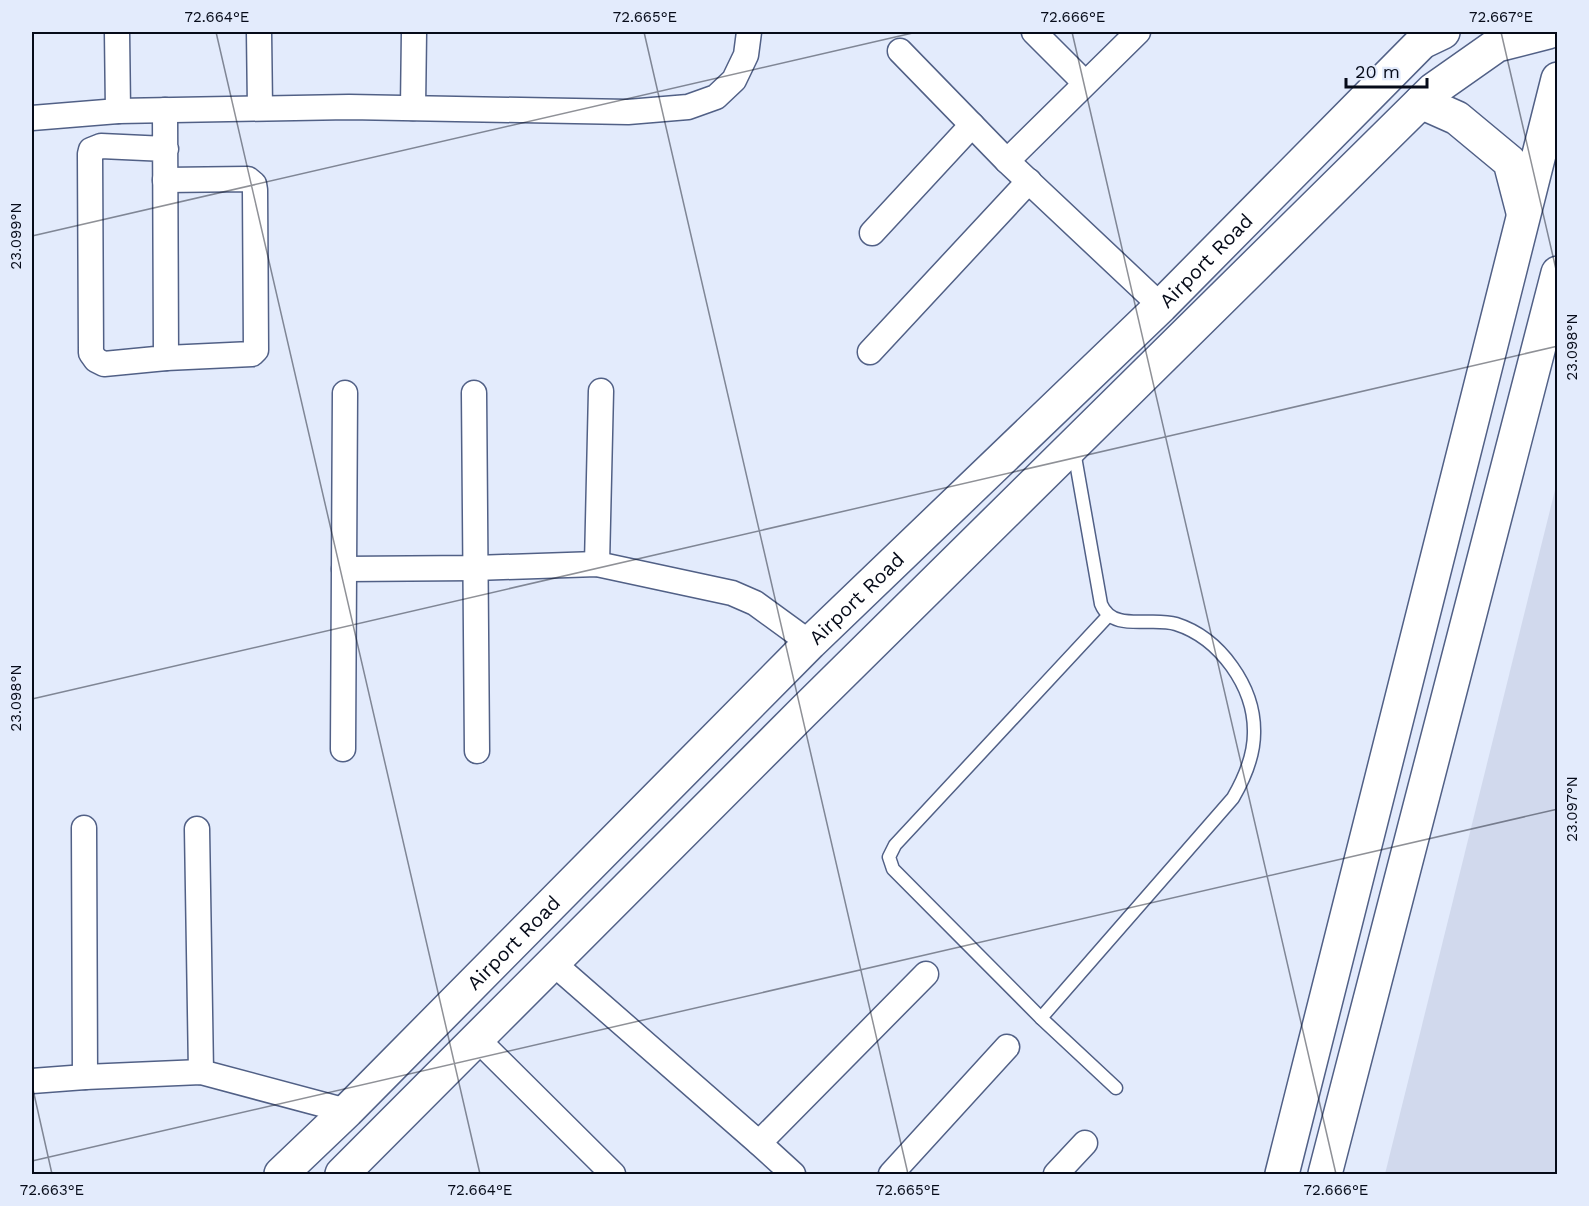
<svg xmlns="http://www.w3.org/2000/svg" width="1589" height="1206" font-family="'Work Sans',sans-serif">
	<rect width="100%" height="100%" fill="#e3ebfc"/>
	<path fill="#d1d9ed" d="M1557,482V1174H1385Z"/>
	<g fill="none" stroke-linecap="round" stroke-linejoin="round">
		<g stroke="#516086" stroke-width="15">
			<g id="lane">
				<path d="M1108,616L895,845L889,857L893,869L1041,1018L1116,1088"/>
				<path d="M1041,1018L1233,798C1244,779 1254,757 1254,733C1255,687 1220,638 1176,624C1151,616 1113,633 1101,604L1074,451"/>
			</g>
		</g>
		<g stroke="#516086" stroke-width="27">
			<g id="street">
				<path d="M117,32L118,111"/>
				<path d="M259,32L260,108"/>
				<path d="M1034,32L1085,83"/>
				<path d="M900,51L1007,161L1161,306"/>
				<path d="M413,108L414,32"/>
				<path d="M165,110L166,358L104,364L96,360L91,353L90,154L91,150L101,146L166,149"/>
				<path d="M32,118L118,111L349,107L628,112L688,107L716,97L734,80L746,55L749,32"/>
				<path d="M1007,161L1138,32"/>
				<path d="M165,180L248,179L254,184L255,190L256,350L252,354L166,358"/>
				<path d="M872,233L972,125"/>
				<path d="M870,352L1029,181"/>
				<path d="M474,393L477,751"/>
				<path d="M597,564L601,391"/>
				<path d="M344,569L475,568L597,564L732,593L755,603L810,643"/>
				<path d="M343,749L345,393"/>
				<path d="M84,828L85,1077"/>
				<path d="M197,829L201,1072"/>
				<path d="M553,963L759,1143L793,1174"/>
				<path d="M477,1039L613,1174"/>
				<path d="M32,1081L85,1077L201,1072L347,1111"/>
				<path d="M759,1143L926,974"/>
				<path d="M891,1174L1007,1047"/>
				<path d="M1056,1174L1085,1143"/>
			</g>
		</g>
		<g stroke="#516086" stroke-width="36">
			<g id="secondary">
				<path id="s1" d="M281,1174L347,1111L810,643L1161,306L1422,42L1443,32"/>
				<path d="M342,1174L803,712L1433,90L1497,45L1548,32"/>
			</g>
		</g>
		<g stroke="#516086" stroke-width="36">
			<g id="primary">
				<path d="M1422,42L1429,32"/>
				<path d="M1421,102L1457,118L1510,162L1523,212"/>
				<path d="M1282,1174L1558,79"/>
				<path d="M1325,1174L1558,273"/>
			</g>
		</g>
		<use href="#lane" stroke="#fff" stroke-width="12"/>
		<use href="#street" stroke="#fff" stroke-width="24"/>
		<use href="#secondary" stroke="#fff" stroke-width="33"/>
		<use href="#primary" stroke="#fff" stroke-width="33"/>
	</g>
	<path fill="none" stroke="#060b19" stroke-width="1.5" stroke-opacity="0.45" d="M216,32L480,1174M644,32L908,1174M1072,32L1336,1174M1501,32L1558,278M32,236L917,32M32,699L1558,346M32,1085L52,1174M32,1161L1558,809"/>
	<g text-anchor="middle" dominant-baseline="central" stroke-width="4.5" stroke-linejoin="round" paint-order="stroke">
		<g font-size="20" fill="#060b19" stroke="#e3ebfc">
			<text stroke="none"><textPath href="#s1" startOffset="1300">Airport Road</textPath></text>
			<text stroke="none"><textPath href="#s1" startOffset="814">Airport Road</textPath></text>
			<text stroke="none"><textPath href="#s1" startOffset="328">Airport Road</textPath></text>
		</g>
	</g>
	<rect width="1589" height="1206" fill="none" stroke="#e3ebfc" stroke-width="66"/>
	<path d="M1346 78v9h81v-9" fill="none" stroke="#060b19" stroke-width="3"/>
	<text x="1355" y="78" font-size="18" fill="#060b19" stroke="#e3ebfc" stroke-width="4.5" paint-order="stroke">20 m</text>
	<rect x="33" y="33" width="1523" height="1140" fill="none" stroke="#060b19" stroke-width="2"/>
	<g font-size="15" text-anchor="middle" fill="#060b19">
		<text x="217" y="22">72.664°E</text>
		<text x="645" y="22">72.665°E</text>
		<text x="1073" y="22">72.666°E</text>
		<text x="1501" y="22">72.667°E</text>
		<text transform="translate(16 236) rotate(-90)" y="5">23.099°N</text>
		<text transform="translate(1572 347) rotate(-90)" y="5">23.098°N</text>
		<text transform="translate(16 698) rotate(-90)" y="5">23.098°N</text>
		<text transform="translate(1572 809) rotate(-90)" y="5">23.097°N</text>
		<text x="52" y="1195">72.663°E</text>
		<text x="480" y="1195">72.664°E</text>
		<text x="908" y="1195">72.665°E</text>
		<text x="1336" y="1195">72.666°E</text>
	</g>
</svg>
